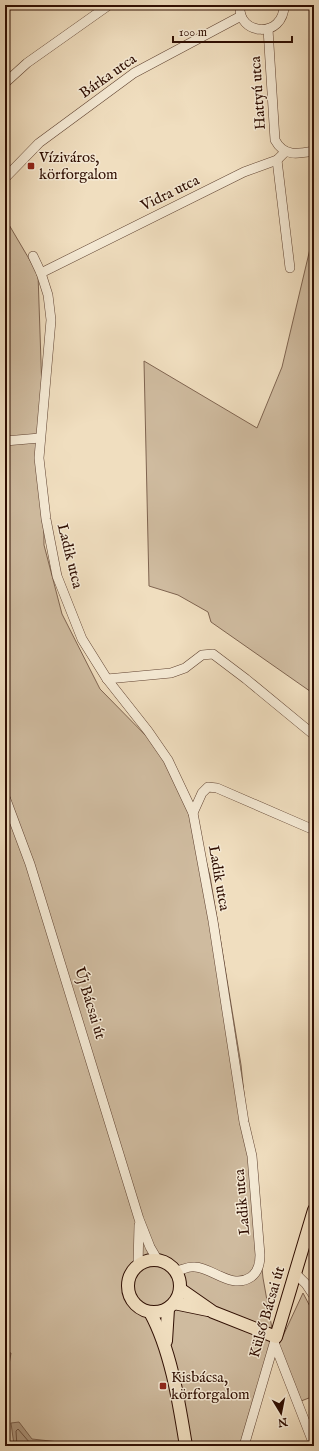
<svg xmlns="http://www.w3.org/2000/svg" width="319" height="1451" font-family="'IM FELL English',serif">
	<rect width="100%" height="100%" fill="#f0debf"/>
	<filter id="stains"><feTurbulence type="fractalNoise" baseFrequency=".005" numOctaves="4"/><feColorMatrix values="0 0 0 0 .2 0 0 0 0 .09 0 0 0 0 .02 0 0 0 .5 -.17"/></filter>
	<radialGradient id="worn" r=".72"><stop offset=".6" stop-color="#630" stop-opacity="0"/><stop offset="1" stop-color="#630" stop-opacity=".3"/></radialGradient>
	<g fill="#cfbb9f" stroke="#7f6450">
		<path d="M5,218L38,274L43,421L44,545L62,614L100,689L157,747L193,812L210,876L241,1065L263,1278L276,1351L303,1293L314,1314V1396L296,1403L275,1354L247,1446H5Z"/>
		<path d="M314,232V694L211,622L208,612L178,595L149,586L144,361L257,428L282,367Z"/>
	</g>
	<g fill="#ae977f" stroke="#7b604d">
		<path d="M5,1352L11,1353L5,1388Z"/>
		<path d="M19,1422L32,1439L59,1442V1446H5V1444L14,1445L11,1423Z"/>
	</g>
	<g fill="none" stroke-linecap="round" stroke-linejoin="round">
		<path stroke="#6e5240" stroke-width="1" d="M17,1446L16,1431L18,1429L30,1443L55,1446"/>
		<g stroke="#5f4231" stroke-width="10">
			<g id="minor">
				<path d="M240,5C237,36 284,39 284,5"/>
				<path d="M268,29L275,140C284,157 298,154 314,151"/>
				<path d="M5,83L27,63L109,5"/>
				<path d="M277,160L290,268"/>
				<path d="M5,178L39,143L134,73L241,16"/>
				<path d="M33,256L41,273L48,295L51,320L39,458L46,519L57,576L82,639L107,679L148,731L168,760L193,813L213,921L244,1122L252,1156L260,1255C260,1264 258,1272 251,1277C232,1290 213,1268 195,1267C188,1266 182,1270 176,1271"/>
				<path d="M41,273L244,172L277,160L285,152"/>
				<path d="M5,441L40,438"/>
				<path d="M107,679L171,673L185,668L202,655L213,654L246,679L314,735"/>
				<path d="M5,797L30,864L139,1219L150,1247L157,1259"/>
				<path d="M193,813L202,793L208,787L217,788L314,830"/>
				<path d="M138,1265L139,1225"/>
				<path d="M295,1273L306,1284L314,1296"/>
				<path d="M275,1345L314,1445"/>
				<path d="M244,1446L276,1337"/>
			</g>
		</g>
		<g stroke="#2f0e02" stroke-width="14">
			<g id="major">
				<circle cx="154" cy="1286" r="26"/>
				<path d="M180,1289L213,1312L276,1337L314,1210"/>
				<path d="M174,1303L208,1310"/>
				<path d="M150,1312C171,1350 179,1403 186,1446"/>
				<path d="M166,1341L168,1309"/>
			</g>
		</g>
		<use href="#minor" stroke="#f5ead5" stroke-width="9"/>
		<use href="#major" stroke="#f0debf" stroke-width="12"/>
	</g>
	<g fill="#8f2418" stroke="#f5ead5" stroke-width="1.5">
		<rect x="27" y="162" width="8" height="8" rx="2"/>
		<rect x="159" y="1382" width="8" height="8" rx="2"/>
	</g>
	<g text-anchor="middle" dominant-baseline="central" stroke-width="3" stroke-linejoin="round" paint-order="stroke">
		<g font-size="15" fill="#2f0e02" stroke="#f5ead5">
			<text transform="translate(108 76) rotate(-35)">Bárka utca</text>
			<text transform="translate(258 93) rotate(-94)">Hattyú utca</text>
			<text transform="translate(170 193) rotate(-26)">Vidra utca</text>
			<text transform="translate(70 556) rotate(76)">Ladik utca</text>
			<text transform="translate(219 878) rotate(80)">Ladik utca</text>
			<text transform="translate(90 1003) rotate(73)">Új Bácsai út</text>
			<text transform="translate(242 1202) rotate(-95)">Ladik utca</text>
			<text transform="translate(267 1312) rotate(-74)">Külső Bácsai út</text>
		</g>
		<g font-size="15" fill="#2f0e02" stroke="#f5ead5" text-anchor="start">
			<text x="39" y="157">Víziváros,<tspan x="39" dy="17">körforgalom</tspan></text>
			<text x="171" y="1377">Kisbácsa,<tspan x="171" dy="17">körforgalom</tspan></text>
		</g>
	</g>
	<rect width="319" height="1451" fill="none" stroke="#f0debf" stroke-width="20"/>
	<rect x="6" y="6" width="307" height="1439" fill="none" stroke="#2f0e02" stroke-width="2"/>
	<rect x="10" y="10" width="299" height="1431" fill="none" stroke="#2f0e02"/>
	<g transform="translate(281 1413) rotate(170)" stroke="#f5ead5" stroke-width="3" paint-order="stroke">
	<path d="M0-3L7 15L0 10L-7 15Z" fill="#2f0e02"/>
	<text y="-6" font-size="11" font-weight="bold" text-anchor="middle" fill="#2f0e02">N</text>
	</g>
	<path d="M173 36v6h119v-6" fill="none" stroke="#2f0e02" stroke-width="2"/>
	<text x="179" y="36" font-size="12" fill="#2f0e02" stroke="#f5ead5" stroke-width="3" paint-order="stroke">100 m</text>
	<rect width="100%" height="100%" filter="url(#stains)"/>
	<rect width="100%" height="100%" fill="url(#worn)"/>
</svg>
